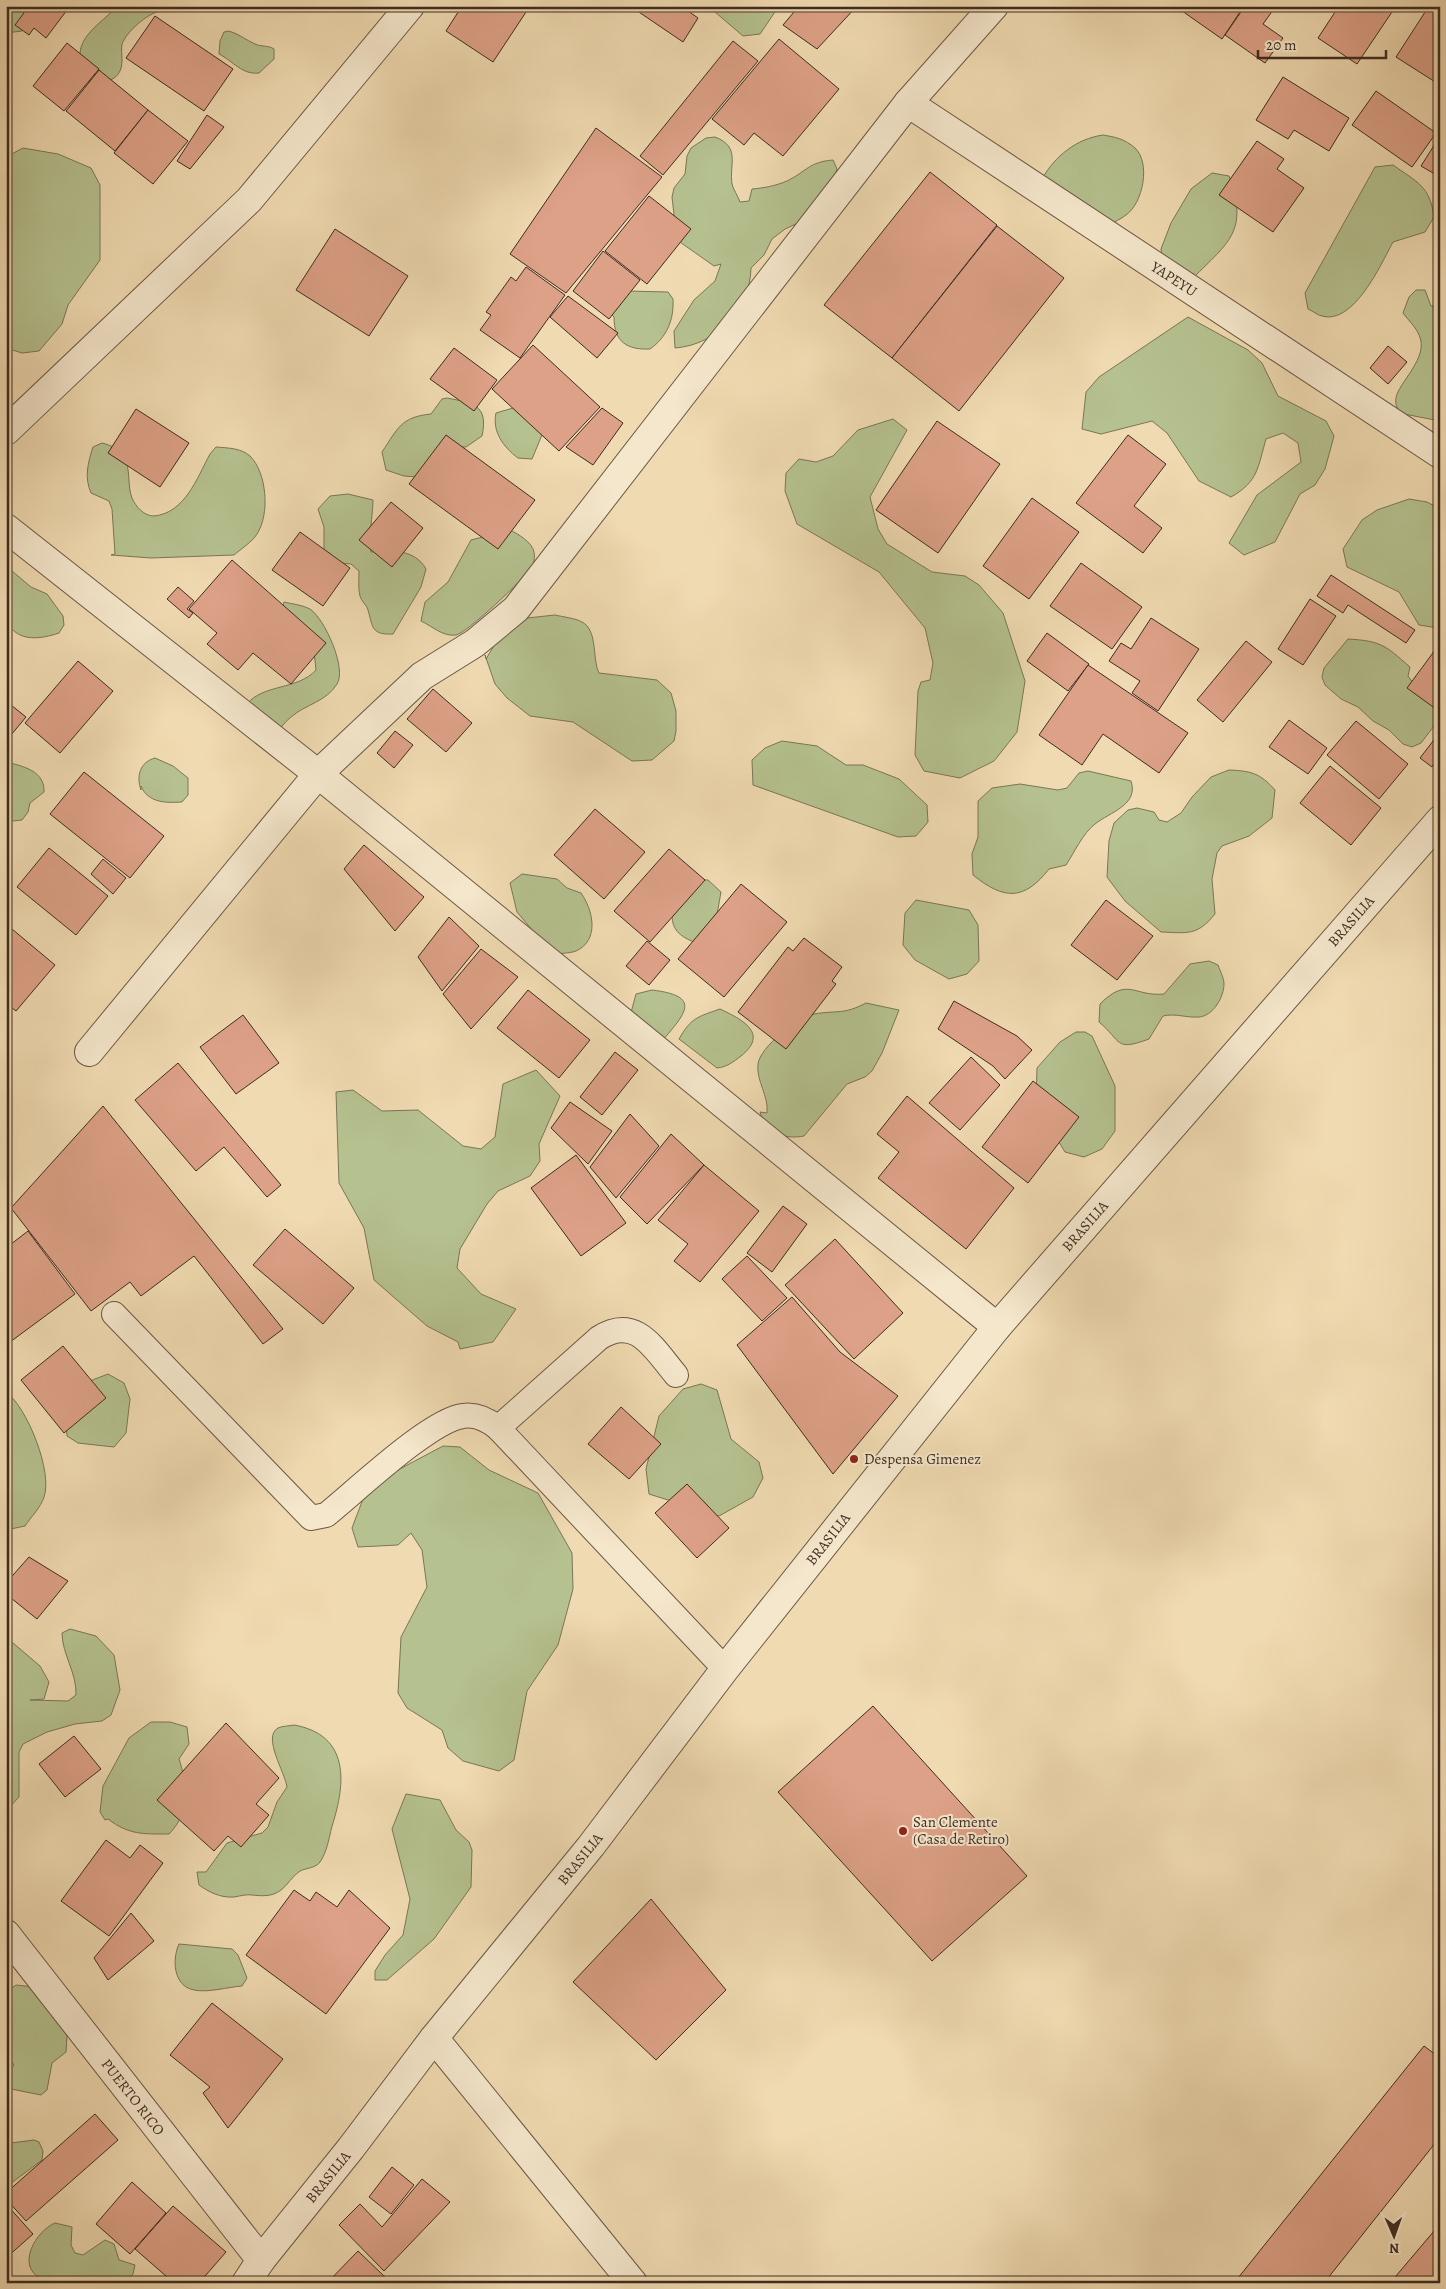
<svg xmlns="http://www.w3.org/2000/svg" width="1446" height="2289" font-family="Alegreya,serif">
	<rect width="100%" height="100%" fill="#f0dab1"/>
	<filter id="stains"><feTurbulence type="fractalNoise" baseFrequency=".004" numOctaves="4"/><feColorMatrix values="0 0 0 0 .2 0 0 0 0 .09 0 0 0 0 .02 0 0 0 .5 -.17"/></filter>
	<radialGradient id="worn" r=".72"><stop offset=".6" stop-color="#630" stop-opacity="0"/><stop offset="1" stop-color="#630" stop-opacity=".3"/></radialGradient>
	<g fill="#b5c18f" stroke="#7a7658">
		<path d="M6,6H24L22,31L6,33Z"/>
		<path d="M118,6H161L160,11C147,14 127,31 122,44C121,49 122,55 122,60C122,81 106,83 89,83C66,43 91,32 118,6Z"/>
		<path d="M708,6H779L760,34L743,36Z"/>
		<path d="M229,31C239,34 246,40 255,44C261,47 268,45 274,49V59L259,73C242,75 233,61 219,54L220,41L224,32Z"/>
		<path d="M1103,135C1115,137 1125,139 1135,148C1151,163 1143,203 1126,215C1121,219 1114,222 1109,225L1042,179C1055,156 1076,139 1103,135Z"/>
		<path d="M715,137C741,147 729,164 732,184C733,189 738,196 740,202L749,201L752,189C764,188 775,186 787,181C807,171 809,162 833,160L837,169L828,196L811,217L785,229L772,239L764,255L751,268C750,310 716,345 675,348L674,331L694,300L715,281L721,264L714,266L677,240L672,197L674,188L685,174L687,156L691,148L706,138Z"/>
		<path d="M23,148L58,154L91,168L100,185V260L68,305L62,324L39,351L22,353L6,348V157Z"/>
		<path d="M1393,165C1417,182 1430,186 1434,217L1425,232L1393,242C1381,264 1354,325 1322,316C1317,315 1313,311 1308,309L1305,293L1375,167Z"/>
		<path d="M1212,173L1229,176C1249,231 1229,242 1193,278L1163,264L1161,249L1171,223L1191,189Z"/>
		<path d="M1416,290H1425L1431,306L1440,307V421L1399,413C1397,407 1395,404 1396,398C1398,383 1430,357 1419,335C1416,327 1408,320 1403,313L1409,297Z"/>
		<path d="M628,291L668,292L673,299C674,320 667,337 650,349C627,350 614,342 614,317L604,307Z"/>
		<path d="M1188,317L1248,350L1262,363L1278,396L1326,421L1334,436L1325,469L1315,485L1300,494L1275,542L1244,555L1229,543L1257,495L1301,462L1298,443L1283,433L1266,439C1258,467 1258,482 1231,497L1199,481L1167,433L1152,421L1101,434L1082,429L1086,392L1099,377Z"/>
		<path d="M447,398C472,403 489,404 482,436L466,447H457L418,477L404,476L386,470L382,452C398,428 401,417 431,414L442,399Z"/>
		<path d="M513,408L544,430L532,459L518,458C503,447 492,431 496,413Z"/>
		<path d="M893,419L907,430L870,497L878,529L887,544L932,572L965,576L979,585L1003,613L1025,681L1017,732L994,761L960,778L924,771L915,755L918,691L921,682L930,680L933,663L925,628L879,572L797,524L785,491L786,473L799,459L816,462L833,456L858,430Z"/>
		<path d="M102,443C110,445 120,449 124,457C131,468 127,486 132,498C136,507 144,516 154,516C185,513 197,478 210,454L216,447C228,448 241,448 250,456C267,473 270,514 257,534C252,542 241,549 234,555L151,558L111,555L115,554L112,509L109,501L91,493C84,477 88,463 93,447Z"/>
		<path d="M348,494L373,500C373,512 368,543 371,552C391,550 415,549 426,569L421,587L393,634C371,635 373,627 368,610C367,605 361,601 360,596C358,589 359,579 359,571L351,564L324,562V527L318,509L330,496Z"/>
		<path d="M1409,499L1427,502L1440,509V627L1438,628L1419,625L1399,592L1347,567L1343,549L1362,520L1377,510Z"/>
		<path d="M510,530C518,534 532,542 534,552C535,557 534,563 532,567C525,578 467,633 456,635C443,637 432,626 421,621L425,602L448,582L471,540Z"/>
		<path d="M6,566L31,587L47,594L63,616L64,625L59,633C41,639 18,643 7,622C4,615 6,576 6,566Z"/>
		<path d="M284,602C292,604 303,605 310,609C325,619 347,669 337,684C326,702 306,704 291,717C284,722 279,731 273,737L247,704C263,684 298,690 316,670L313,643L282,611Z"/>
		<path d="M555,615C563,617 575,618 582,622C598,630 592,659 599,673L657,680L671,693L676,711V731L674,741L652,760L632,761L573,722L530,716L507,698L495,684L485,655L486,659L504,629L518,619Z"/>
		<path d="M1348,639C1381,641 1385,645 1410,667L1408,676L1413,683L1437,696V722L1421,743L1412,747L1403,744L1389,730L1373,721L1358,707L1341,699L1325,685L1322,677L1324,668Z"/>
		<path d="M782,741L817,746L846,765H863L899,779L927,805L928,822L916,836L898,837L753,785L752,760L765,748Z"/>
		<path d="M155,758L173,766L188,778V795L182,802C166,803 148,803 141,786V790C136,776 140,762 155,758Z"/>
		<path d="M6,762C23,766 45,771 44,792L30,803L28,812L22,820L13,821L6,818Z"/>
		<path d="M1229,770C1251,771 1260,773 1275,790L1272,818L1249,836L1222,846L1217,853L1212,879L1215,914C1197,936 1188,933 1161,932L1125,901L1107,877L1109,841L1114,823L1128,810L1137,808L1154,812L1159,820L1167,822L1181,813L1192,797L1211,777Z"/>
		<path d="M1088,771L1131,781C1139,805 1110,812 1095,824C1083,833 1074,853 1066,865L1049,869C1024,901 1004,900 973,875L972,854L978,837V801L992,788L1020,784L1058,790L1067,788L1079,773Z"/>
		<path d="M522,874L557,879L567,888L581,893C593,910 600,940 576,951C568,954 561,952 554,956L517,912L510,883Z"/>
		<path d="M682,879L708,880L721,892L716,920L700,944C660,932 672,910 682,879Z"/>
		<path d="M916,900L969,910L978,925L979,961L967,974L949,979L915,960L903,945L905,913Z"/>
		<path d="M1209,961L1218,965C1220,971 1224,978 1224,984C1224,997 1213,1016 1199,1017C1186,1018 1176,1013 1163,1016L1149,1039C1114,1052 1122,1041 1099,1022L1100,1004C1128,976 1134,997 1164,994L1190,964Z"/>
		<path d="M652,990C702,996 686,1013 662,1041L629,1020L636,994Z"/>
		<path d="M866,1003L899,1010L882,1053L872,1071L865,1077L847,1084L804,1136C784,1140 766,1132 760,1112L767,1113C769,1096 756,1081 758,1064C760,1047 798,1017 814,1014C838,1010 843,1015 866,1003Z"/>
		<path d="M720,1009C741,1019 770,1033 741,1056C733,1062 727,1067 717,1068L679,1039C691,1018 697,1017 720,1009Z"/>
		<path d="M1076,1032H1085L1092,1036L1115,1086V1131L1102,1149L1084,1157L1065,1152L1059,1142L1061,1138L1036,1103L1037,1068L1060,1042Z"/>
		<path d="M536,1070L560,1096L539,1144L540,1161L530,1176L498,1191L487,1204L460,1249L457,1268L481,1294L516,1309L493,1342L460,1349L458,1342L427,1326L374,1280L364,1228L339,1183L336,1092L353,1090L382,1111L418,1110L463,1146L481,1149L495,1137L503,1084Z"/>
		<path d="M108,1374L124,1383L130,1399L126,1433L114,1447L78,1443L67,1436C63,1388 64,1391 108,1374Z"/>
		<path d="M701,1384L717,1390L731,1439L759,1462L763,1478L753,1497L719,1516L649,1494L646,1469L659,1416L683,1389Z"/>
		<path d="M6,1392C27,1407 53,1472 44,1497C41,1507 31,1517 25,1526L6,1530Z"/>
		<path d="M443,1446L460,1447L489,1470L538,1493L572,1553L573,1589L558,1645L527,1691L514,1760L499,1771L463,1761L448,1748L442,1730L407,1708L398,1693L401,1637L427,1587L422,1550L411,1533L398,1545L358,1547L352,1528L366,1491L379,1480Z"/>
		<path d="M70,1629L96,1636L114,1655L120,1690L111,1715L102,1721L75,1724L47,1732L23,1744L19,1752V1797L6,1811V1637L40,1666L49,1682L44,1699L30,1700L68,1701L76,1695C77,1673 62,1654 62,1633Z"/>
		<path d="M151,1722H170L187,1727L189,1744L179,1759C188,1787 191,1811 169,1834C143,1834 129,1835 108,1819L105,1820L100,1812L103,1786L129,1738Z"/>
		<path d="M294,1725C350,1735 346,1783 332,1826C329,1838 327,1852 320,1862C316,1868 306,1868 300,1871C292,1876 288,1885 281,1890C272,1897 262,1896 252,1895C247,1894 240,1896 234,1897C220,1898 209,1892 199,1885L197,1872H206L227,1843L262,1833L268,1827L277,1802L287,1787C285,1772 262,1737 278,1728C282,1726 289,1726 294,1725Z"/>
		<path d="M406,1794L440,1800L456,1830L469,1842L472,1850L471,1887L434,1939L387,1980H375V1971L385,1955L403,1935L410,1899L392,1829Z"/>
		<path d="M179,1944L232,1949L238,1955L247,1978L242,1986C228,1987 208,1993 194,1990C173,1986 172,1959 179,1944Z"/>
		<path d="M16,1985L43,1988L68,2021L66,2052L52,2063L47,2090L41,2095L6,2088V2075L14,2065L6,2053V1992Z"/>
		<path d="M34,2140L39,2142L43,2151L42,2160L6,2187V2147L11,2143Z"/>
		<path d="M55,2223L72,2227L71,2245L75,2253L83,2255L105,2240L114,2244L119,2260L135,2265L133,2274L125,2283H41L40,2278C16,2265 36,2231 55,2223Z"/>
	</g>
	<g fill="#dda187" stroke="#3e2c22">
		<path d="M29,6H62L67,10L46,38L34,28L29,35L15,25Z"/>
		<path d="M462,6H530L493,62L446,31Z"/>
		<path d="M630,6H681L698,18L683,42Z"/>
		<path d="M799,6H857L817,49L783,25Z"/>
		<path d="M1175,6H1244L1222,39Z"/>
		<path d="M1245,6H1276L1263,24L1283,38L1265,63L1225,35Z"/>
		<path d="M1339,6H1396L1357,64L1318,38Z"/>
		<path d="M1429,6H1440V85L1396,57Z"/>
		<path d="M155,16L233,69L204,111L126,58Z"/>
		<path d="M779,39L839,89L783,156L754,133L744,145L712,119Z"/>
		<path d="M733,41L758,61L663,175L640,156Z"/>
		<path d="M67,43L99,69L64,111L33,86Z"/>
		<path d="M99,70L148,110L115,151L66,111Z"/>
		<path d="M1283,77L1349,118L1329,151L1294,130L1288,139L1256,120Z"/>
		<path d="M1376,91L1436,133L1412,167L1352,125Z"/>
		<path d="M148,110L188,141L153,184L114,153Z"/>
		<path d="M207,115L224,127L190,169L177,161Z"/>
		<path d="M596,128L662,177L566,293L510,254Z"/>
		<path d="M1440,136V177L1421,166Z"/>
		<path d="M1257,141L1284,159L1277,169L1304,188L1273,232L1219,195Z"/>
		<path d="M930,172L997,225L892,358L824,305Z"/>
		<path d="M649,196L691,229L647,284L605,251Z"/>
		<path d="M997,226L1064,278L959,411L892,358Z"/>
		<path d="M335,229L408,276L369,336L296,290Z"/>
		<path d="M603,251L640,280L609,319L573,291Z"/>
		<path d="M526,267L565,295L520,358L480,330L491,315L486,312L511,277L516,281Z"/>
		<path d="M568,296L618,333L597,358L550,317Z"/>
		<path d="M533,345L600,407L559,451L492,389Z"/>
		<path d="M1388,346L1407,362L1388,384L1370,368Z"/>
		<path d="M454,348L497,380L474,411L430,379Z"/>
		<path d="M602,408L623,423L593,465L566,447Z"/>
		<path d="M136,409L189,443L160,487L108,453Z"/>
		<path d="M937,421L1000,464L938,553L876,510Z"/>
		<path d="M446,435L535,500L498,549L409,484Z"/>
		<path d="M1128,435L1166,464L1134,506L1162,528L1143,553L1076,503Z"/>
		<path d="M1032,498L1079,532L1029,599L983,566Z"/>
		<path d="M391,502L423,528L392,567L359,540Z"/>
		<path d="M300,532L350,568L323,606L272,570Z"/>
		<path d="M232,560L326,643L291,684L253,653L238,670L207,644L217,633L189,609Z"/>
		<path d="M1081,563L1142,607L1112,649L1050,606Z"/>
		<path d="M1331,575L1415,630L1406,643L1348,605L1343,613L1317,596Z"/>
		<path d="M178,587L194,601L187,609L193,613L189,618L167,599Z"/>
		<path d="M1310,599L1336,616L1303,665L1278,649Z"/>
		<path d="M1151,618L1199,649L1158,711L1132,693L1140,681L1109,661L1121,643L1131,649Z"/>
		<path d="M1047,633L1089,664L1068,691L1027,661Z"/>
		<path d="M1246,641L1272,662L1223,722L1197,700Z"/>
		<path d="M1438,646L1440,648V712L1407,688Z"/>
		<path d="M78,661L113,691L60,753L25,723Z"/>
		<path d="M1088,665L1188,733L1159,773L1103,734L1082,765L1039,735Z"/>
		<path d="M433,689L472,723L446,752L407,719Z"/>
		<path d="M6,701L26,717L6,741Z"/>
		<path d="M1289,720L1327,748L1308,774L1269,747Z"/>
		<path d="M1356,721L1408,764L1379,799L1327,755Z"/>
		<path d="M395,731L413,745L394,768L377,753Z"/>
		<path d="M1440,732V756L1432,767L1420,758Z"/>
		<path d="M1330,766L1381,808L1351,845L1300,803Z"/>
		<path d="M84,772L164,836L130,878L50,814Z"/>
		<path d="M595,809L645,852L604,899L554,855Z"/>
		<path d="M364,845L424,897L395,931L344,869Z"/>
		<path d="M49,848L108,896L76,935L17,887Z"/>
		<path d="M669,849L705,880L650,942L614,911Z"/>
		<path d="M103,859L126,878L113,894L91,874Z"/>
		<path d="M741,884L787,922L724,997L678,959Z"/>
		<path d="M1106,900L1153,936L1117,980L1071,945Z"/>
		<path d="M449,917L479,946L442,991L418,957Z"/>
		<path d="M6,924L55,965L16,1011L6,1003Z"/>
		<path d="M804,938L842,967L832,981L836,984L786,1049L738,1012L788,947L793,951Z"/>
		<path d="M647,941L670,960L649,985L626,966Z"/>
		<path d="M481,949L518,977L471,1029L443,994Z"/>
		<path d="M528,990L590,1040L559,1078L497,1028Z"/>
		<path d="M954,1001L1017,1036L1032,1050L1005,1079L993,1066L938,1029Z"/>
		<path d="M243,1015L279,1063L236,1094L200,1047Z"/>
		<path d="M615,1052L638,1070L602,1115L580,1097Z"/>
		<path d="M971,1057L1000,1085L960,1130L929,1103Z"/>
		<path d="M178,1063L281,1185L267,1197L224,1147L196,1171L135,1100Z"/>
		<path d="M1033,1081L1079,1117L1028,1183L982,1147Z"/>
		<path d="M907,1096L1014,1188L966,1249L878,1178L899,1152L877,1134Z"/>
		<path d="M570,1102L612,1131L588,1164L551,1128Z"/>
		<path d="M103,1106L283,1329L263,1344L194,1256L141,1296L130,1282L91,1311L11,1208Z"/>
		<path d="M630,1114L659,1146L616,1198L590,1167Z"/>
		<path d="M671,1134L704,1165L647,1224L620,1197Z"/>
		<path d="M576,1155L626,1223L581,1256L531,1188Z"/>
		<path d="M704,1165L759,1211L700,1282L674,1261L688,1244L658,1220Z"/>
		<path d="M783,1206L807,1224L772,1272L747,1253Z"/>
		<path d="M285,1229L354,1288L323,1324L253,1265Z"/>
		<path d="M28,1231L75,1294L6,1345V1248Z"/>
		<path d="M835,1239L903,1313L854,1359L785,1285Z"/>
		<path d="M747,1256L787,1298L762,1321L722,1279Z"/>
		<path d="M792,1297L840,1352L898,1396L833,1474L737,1345Z"/>
		<path d="M63,1346L106,1398L64,1433L21,1380Z"/>
		<path d="M621,1407L661,1444L629,1479L588,1444Z"/>
		<path d="M687,1484L729,1528L697,1558L655,1513Z"/>
		<path d="M29,1557L68,1581L37,1619L6,1594V1583Z"/>
		<path d="M873,1706L1027,1876L932,1961L778,1792Z"/>
		<path d="M226,1723L279,1778L256,1804L269,1815L241,1847L228,1836L214,1851L157,1800Z"/>
		<path d="M74,1736L101,1769L65,1797L39,1764Z"/>
		<path d="M106,1840L130,1858L140,1845L163,1863L109,1936L61,1901Z"/>
		<path d="M294,1890L310,1901L316,1892L337,1907L349,1890L390,1928L326,2014L246,1955Z"/>
		<path d="M651,1899L726,1990L656,2060L573,1982Z"/>
		<path d="M131,1913L154,1941L108,1980L94,1958Z"/>
		<path d="M212,2003L283,2059L228,2128L203,2093L210,2087L170,2055Z"/>
		<path d="M1424,2046L1440,2058V2137L1324,2283H1234Z"/>
		<path d="M95,2114L118,2140L26,2221L6,2199V2193Z"/>
		<path d="M392,2167L414,2185L391,2214L369,2197Z"/>
		<path d="M422,2179L450,2202L384,2271L339,2225L360,2204L382,2227Z"/>
		<path d="M132,2182L166,2213L130,2254L96,2224Z"/>
		<path d="M6,2204L33,2234L6,2258Z"/>
		<path d="M173,2206L226,2252L199,2283H174L135,2249Z"/>
		<path d="M1440,2224V2283H1390Z"/>
		<path d="M358,2251L385,2277L379,2283H327Z"/>
	</g>
	<g fill="none" stroke-linecap="round" stroke-linejoin="round">
		<g stroke="#6a5846" stroke-width="26">
			<g id="lane">
				<path d="M114,1314L311,1518L326,1515C355,1492 430,1420 463,1416C476,1414 488,1420 498,1428L725,1669"/>
				<path d="M498,1428L599,1338C636,1314 654,1349 676,1375"/>
			</g>
		</g>
		<g stroke="#6a5846" stroke-width="30">
			<g id="street">
				<path d="M908,103L1440,454"/>
				<path d="M6,431L249,200L410,6"/>
				<path d="M6,528L318,774L997,1327"/>
				<path d="M89,1052L318,774L422,676L475,643L516,609L908,103L994,6"/>
				<path d="M6,1934L261,2260"/>
				<path d="M434,2038L633,2283"/>
				<path d="M246,2283L261,2260L351,2148L434,2038L591,1846L725,1669L997,1327L1440,820"/>
			</g>
		</g>
		<use href="#lane" stroke="#f5e7cc" stroke-width="24"/>
		<use href="#street" stroke="#f5e7cc" stroke-width="28"/>
	</g>
	<g fill="#8f2418" stroke="#f5e7cc" stroke-width="2">
		<circle cx="854" cy="1459" r="5"/>
		<circle cx="903" cy="1831" r="5"/>
	</g>
	<g text-anchor="middle" dominant-baseline="central" stroke-width="4" stroke-linejoin="round" paint-order="stroke">
		<g font-size="15" fill="#3e2c22" stroke="#f5e7cc">
			<text transform="translate(1174 279) rotate(33)">YAPEYU</text>
			<text transform="translate(1351 921) rotate(-49)">BRASILIA</text>
			<text transform="translate(1085 1226) rotate(-49)">BRASILIA</text>
			<text transform="translate(828 1539) rotate(-52)">BRASILIA</text>
			<text transform="translate(580 1859) rotate(-51)">BRASILIA</text>
			<text transform="translate(133 2097) rotate(52)">PUERTO RICO</text>
			<text transform="translate(328 2177) rotate(-51)">BRASILIA</text>
		</g>
		<g font-size="15" fill="#3e2c22" stroke="#f5e7cc" text-anchor="start">
			<text x="864" y="1459">Despensa Gimenez</text>
			<text x="913" y="1822">San Clemente<tspan x="913" dy="17">(Casa de Retiro)</tspan></text>
		</g>
	</g>
	<rect width="1446" height="2289" fill="none" stroke="#f0dab1" stroke-width="25"/>
	<rect x="8" y="8" width="1431" height="2274" fill="none" stroke="#3e2c22" stroke-width="2.5"/>
	<rect x="12" y="12" width="1421" height="2264" fill="none" stroke="#3e2c22"/>
	<g transform="translate(1394 2236) rotate(178)" stroke="#f5e7cc" stroke-width="4" paint-order="stroke">
	<path d="M0-4L9 19L0 12L-9 19Z" fill="#3e2c22"/>
	<text y="-8" font-size="14" font-weight="bold" text-anchor="middle" fill="#3e2c22">N</text>
	</g>
	<path d="M1258 50v8h128v-8" fill="none" stroke="#3e2c22" stroke-width="2.5"/>
	<text x="1266" y="50" font-size="15" fill="#3e2c22" stroke="#f5e7cc" stroke-width="4" paint-order="stroke">20 m</text>
	<rect width="100%" height="100%" filter="url(#stains)"/>
	<rect width="100%" height="100%" fill="url(#worn)"/>
</svg>
